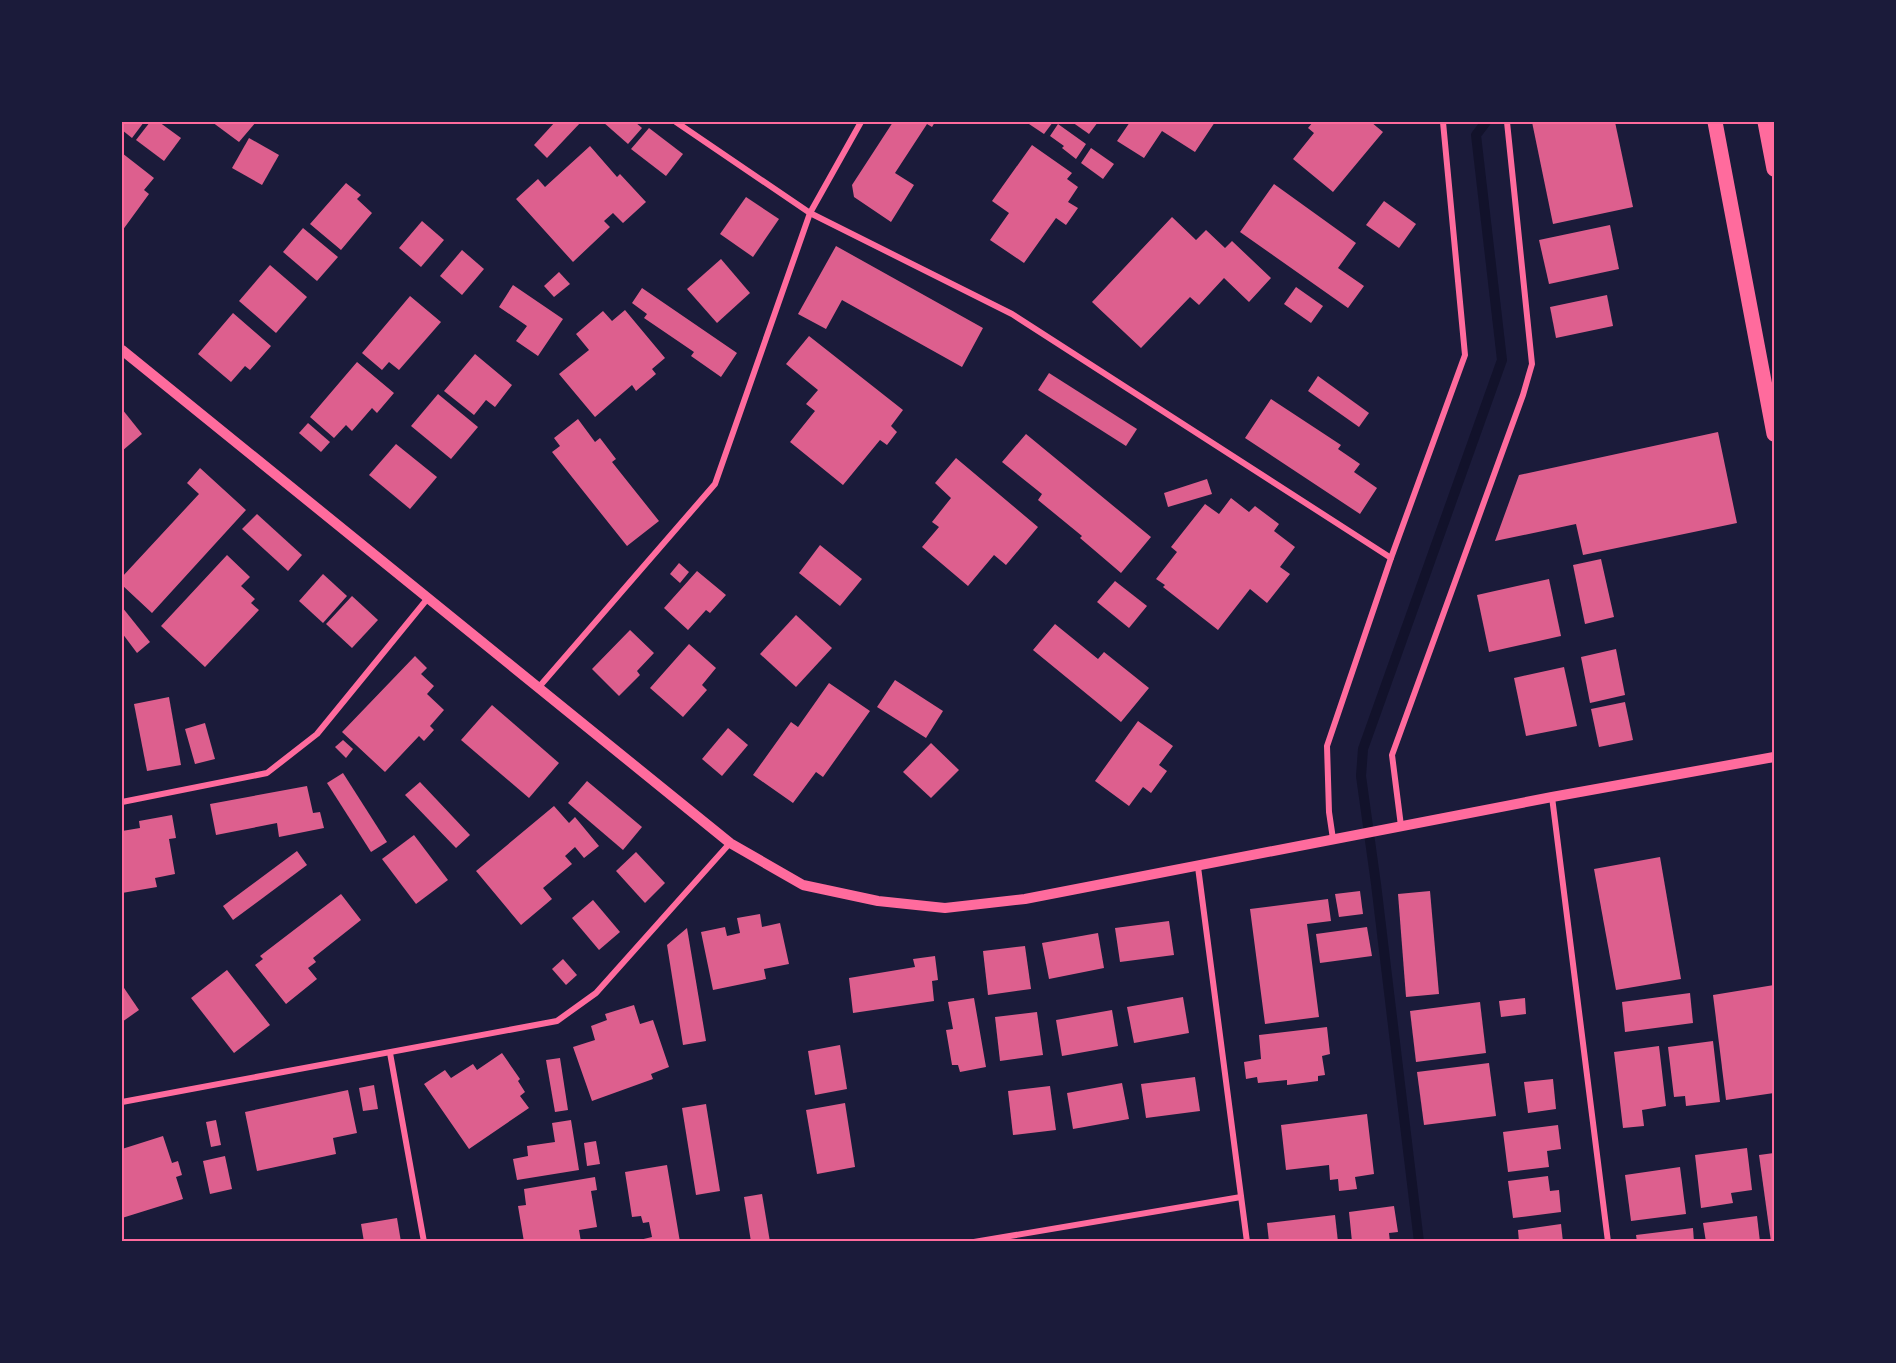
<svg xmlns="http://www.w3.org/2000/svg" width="1896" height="1363" font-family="'Varela Round',sans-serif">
	<rect width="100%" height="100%" fill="#1b1b3a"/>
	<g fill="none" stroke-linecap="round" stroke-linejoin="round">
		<path stroke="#12122b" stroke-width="10" d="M1419,1242L1376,884L1361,776L1363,749L1502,360L1476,135L1486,122"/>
	</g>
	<g fill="#dd5f8e">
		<path d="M125,122H144L132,138L122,130V127Z"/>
		<path d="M150,122H159L181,138L164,161L136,140Z"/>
		<path d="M212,122H256L239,142Z"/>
		<path d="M555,122H581L547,158L534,145Z"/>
		<path d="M603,122H635L642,128L628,144Z"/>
		<path d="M893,122H935L932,127L927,124L895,173L914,185L891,222L854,197L852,185Z"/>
		<path d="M1026,122H1053L1044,134Z"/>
		<path d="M1072,122H1098L1089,134Z"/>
		<path d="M1130,122H1215L1195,152L1162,131L1144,158L1117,141Z"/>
		<path d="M1313,122H1371L1383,132L1333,192L1293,159L1314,133L1308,128Z"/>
		<path d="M1532,122H1615L1633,207L1553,224Z"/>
		<path d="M1058,124L1086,144L1076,159L1062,148L1064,146L1050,136Z"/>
		<path d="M649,128L683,154L666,176L631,149Z"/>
		<path d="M249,138L279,155L262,185L232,168Z"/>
		<path d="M1032,145L1072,173L1067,179L1078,187L1068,202L1078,208L1066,225L1056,218L1024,263L990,240L1009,213L992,201Z"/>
		<path d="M590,146L617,177L620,174L646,202L623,223L613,213L604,221L610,227L573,262L516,199L538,179L545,187Z"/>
		<path d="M1091,148L1114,164L1103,179L1081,163Z"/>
		<path d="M122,153L154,178L144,190L149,194L122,231Z"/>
		<path d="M346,183L361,195L357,199L372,213L341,250L310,224Z"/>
		<path d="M1274,184L1356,243L1338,268L1364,286L1348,308L1240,232Z"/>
		<path d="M746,197L779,219L753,257L720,234Z"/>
		<path d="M1384,201L1416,224L1399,248L1366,225Z"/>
		<path d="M1172,217L1196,240L1206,230L1225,248L1232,241L1271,278L1249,302L1224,278L1199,305L1190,297L1141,348L1092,302Z"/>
		<path d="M422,221L444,240L421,267L399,248Z"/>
		<path d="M1610,225L1619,269L1549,284L1539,240Z"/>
		<path d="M303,228L338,257L317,281L283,252Z"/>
		<path d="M836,246L983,328L962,367L842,300L826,329L798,314Z"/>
		<path d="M462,250L484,269L462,295L440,276Z"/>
		<path d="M721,259L750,293L717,323L687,289Z"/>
		<path d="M270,265L307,297L276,333L239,301Z"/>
		<path d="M559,272L570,284L554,297L544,286Z"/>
		<path d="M513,285L563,319L538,356L516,341L527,326L499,307Z"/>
		<path d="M1296,287L1323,306L1311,323L1284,304Z"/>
		<path d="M642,288L737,353L721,377L691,356L694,352L644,318L647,314L632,303Z"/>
		<path d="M1607,295L1613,326L1556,338L1550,307Z"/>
		<path d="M410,296L441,322L399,370L389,362L382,370L362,353Z"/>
		<path d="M625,310L665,358L652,369L656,374L636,391L632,385L595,417L559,374L589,350L576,334L603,311L612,321Z"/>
		<path d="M233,313L271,346L250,370L245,366L231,382L198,354Z"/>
		<path d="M809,336L903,410L891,426L897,432L887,445L880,440L843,485L790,442L815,411L806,404L818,390L786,364Z"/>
		<path d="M475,354L512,385L495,407L486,400L474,415L444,391Z"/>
		<path d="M357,362L394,393L377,413L372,408L352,431L346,425L334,438L310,417Z"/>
		<path d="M1049,373L1137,429L1126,446L1038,390Z"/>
		<path d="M1318,376L1369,413L1359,427L1308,391Z"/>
		<path d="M438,394L478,427L451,459L411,426Z"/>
		<path d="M1271,399L1341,445L1338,449L1360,464L1354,472L1377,488L1360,514L1245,438Z"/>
		<path d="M122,409L142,434L122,451Z"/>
		<path d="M578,419L595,442L600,438L616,459L612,462L659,521L627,546L552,452L560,446L554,438Z"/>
		<path d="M308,423L330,442L321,452L299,433Z"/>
		<path d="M1718,432L1737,523L1583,555L1576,524L1495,541L1519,475Z"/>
		<path d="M1026,434L1151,537L1121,573L1080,538L1082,536L1038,500L1042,494L1002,462Z"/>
		<path d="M396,444L437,477L410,509L369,475Z"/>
		<path d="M956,458L1038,527L1006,565L994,555L968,586L922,547L939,527L932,522L951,498L935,483Z"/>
		<path d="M200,468L246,510L152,613L122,585V577L199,494L187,483Z"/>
		<path d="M1207,479L1212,494L1168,507L1164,493Z"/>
		<path d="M1231,498L1249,512L1255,506L1279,524L1274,531L1295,547L1280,567L1290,574L1267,603L1250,589L1218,630L1163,587L1165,585L1156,579L1177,552L1171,547L1205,504L1219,514Z"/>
		<path d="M257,514L302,555L288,571L242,529Z"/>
		<path d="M820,545L862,579L840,606L799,573Z"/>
		<path d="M227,555L250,577L241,586L255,599L251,603L259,610L205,667L161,626Z"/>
		<path d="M1601,559L1614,617L1585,624L1573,565Z"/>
		<path d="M679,563L689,572L680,583L670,574Z"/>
		<path d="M697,571L726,595L710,613L706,610L688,630L664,608Z"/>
		<path d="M323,574L347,596L323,623L299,601Z"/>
		<path d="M1549,579L1561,636L1489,652L1477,595Z"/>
		<path d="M1115,581L1147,606L1129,628L1097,602Z"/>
		<path d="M352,596L378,620L352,648L326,624Z"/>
		<path d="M122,607L150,642L137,653L122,633Z"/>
		<path d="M796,615L832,648L796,687L760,654Z"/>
		<path d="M1055,624L1098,659L1104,652L1149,688L1121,722L1033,650Z"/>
		<path d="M630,630L654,653L637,671L640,675L619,696L592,669Z"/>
		<path d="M689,644L716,668L702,685L707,690L683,717L650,688Z"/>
		<path d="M1616,649L1625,695L1590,703L1581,657Z"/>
		<path d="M415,656L427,668L421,674L434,686L427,694L444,710L430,726L434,730L424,741L419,736L385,772L342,732Z"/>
		<path d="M1564,667L1577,726L1526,736L1514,678Z"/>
		<path d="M895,680L943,711L926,738L877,707Z"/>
		<path d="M829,683L870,711L823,777L816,772L793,803L753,775L791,722L798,727Z"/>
		<path d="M169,697L181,765L147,771L134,704Z"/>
		<path d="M1625,702L1633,740L1599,747L1591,709Z"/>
		<path d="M492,705L559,763L529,798L461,740Z"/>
		<path d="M1138,721L1173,746L1159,765L1167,771L1151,793L1143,787L1129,806L1095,781Z"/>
		<path d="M205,723L215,759L195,764L185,729Z"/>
		<path d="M728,728L748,745L722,776L702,759Z"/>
		<path d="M343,740L353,749L346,758L335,747Z"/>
		<path d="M931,743L959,770L931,798L903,772Z"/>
		<path d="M343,773L387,842L371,852L327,783Z"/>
		<path d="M587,781L642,827L623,850L568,803Z"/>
		<path d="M420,782L470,835L456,848L405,795Z"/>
		<path d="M307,786L313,813L320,812L324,828L279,837L277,823L216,835L210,804Z"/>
		<path d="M554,806L569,823L575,817L599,846L584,858L575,847L565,856L572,864L543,888L552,899L521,925L476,871Z"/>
		<path d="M172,815L176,838L169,839L175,874L155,878L157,887L122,893V831L140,828L139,821Z"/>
		<path d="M414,835L448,880L416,904L382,859Z"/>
		<path d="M297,851L307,865L233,920L223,906Z"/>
		<path d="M636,852L665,883L645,903L616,871Z"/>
		<path d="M1660,857L1681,979L1616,990L1594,869Z"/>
		<path d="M1360,891L1363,914L1339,917L1335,894Z"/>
		<path d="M1430,891L1439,994L1406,997L1398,894Z"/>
		<path d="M341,894L361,920L313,958L316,962L308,968L317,979L286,1004L255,965L263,959L260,956Z"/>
		<path d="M1328,899L1331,921L1307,924L1319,1017L1265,1024L1250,909Z"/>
		<path d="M593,900L620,932L599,950L572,918Z"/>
		<path d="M760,914L762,927L780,923L789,964L764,969L766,979L713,990L701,932L725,927L727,936L740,933L737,918Z"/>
		<path d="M1169,921L1174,955L1120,962L1115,928Z"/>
		<path d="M1367,927L1372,956L1320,963L1316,934Z"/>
		<path d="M687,928L706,1041L683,1045L667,945Z"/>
		<path d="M1098,933L1104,968L1049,979L1042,943Z"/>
		<path d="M1025,946L1031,989L988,995L983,951Z"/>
		<path d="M935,956L938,980L932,981L934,1001L853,1013L849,978L915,967L913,959Z"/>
		<path d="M563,959L577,975L566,985L552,969Z"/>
		<path d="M227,970L270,1025L234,1053L191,998Z"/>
		<path d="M122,985L139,1010L122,1022Z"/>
		<path d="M1774,985V1093L1726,1100L1713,995Z"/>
		<path d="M1690,993L1693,1023L1625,1032L1622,1002Z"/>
		<path d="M1183,997L1189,1033L1134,1043L1127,1007Z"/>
		<path d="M974,998L986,1067L960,1072L958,1065H952L946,1030L953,1029L948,1002Z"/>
		<path d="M1525,998L1526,1014L1501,1017L1499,1001Z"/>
		<path d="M1480,1002L1486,1053L1416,1062L1410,1011Z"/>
		<path d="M634,1005L640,1024L653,1020L669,1067L651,1074L653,1079L592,1101L573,1047L595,1040L591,1026L607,1020L605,1014Z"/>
		<path d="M1112,1010L1118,1046L1062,1056L1056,1020Z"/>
		<path d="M1037,1012L1043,1055L1000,1061L995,1017Z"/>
		<path d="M1327,1027L1330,1054L1322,1056L1325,1075L1318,1076V1081L1287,1085V1080L1258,1083L1257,1077L1246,1079L1244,1062L1261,1059L1259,1035Z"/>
		<path d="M1713,1041L1720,1102L1686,1106L1685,1096L1674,1097L1668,1047Z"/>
		<path d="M840,1045L847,1089L815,1095L808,1051Z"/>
		<path d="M1659,1046L1666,1106L1642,1110L1644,1126L1623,1128L1614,1052Z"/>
		<path d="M502,1053L520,1079L518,1081L525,1092L520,1096L529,1108L469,1149L424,1084L445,1070L451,1078L473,1064L477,1070Z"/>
		<path d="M560,1058L568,1110L555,1112L546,1060Z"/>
		<path d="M1489,1063L1496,1116L1424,1125L1417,1072Z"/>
		<path d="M1195,1077L1200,1111L1146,1118L1141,1084Z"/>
		<path d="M1553,1079L1556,1109L1528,1113L1524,1082Z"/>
		<path d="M1122,1083L1129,1119L1073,1129L1067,1093Z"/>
		<path d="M374,1085L378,1109L363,1111L359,1088Z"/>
		<path d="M1050,1086L1056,1130L1013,1135L1008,1091Z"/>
		<path d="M348,1090L357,1133L333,1138L336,1154L257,1171L245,1112Z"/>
		<path d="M845,1103L855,1167L817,1174L806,1110Z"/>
		<path d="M706,1104L720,1191L696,1195L682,1108Z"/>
		<path d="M1367,1114L1374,1174L1355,1177L1357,1189L1339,1191L1338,1179L1330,1180L1329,1165L1286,1170L1281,1125Z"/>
		<path d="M216,1120L221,1145L211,1147L206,1122Z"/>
		<path d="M571,1120L579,1170L517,1180L513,1159L528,1156L527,1146L555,1142L552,1123Z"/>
		<path d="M1558,1125L1561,1149L1547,1151L1549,1167L1508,1172L1503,1132Z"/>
		<path d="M163,1136L172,1163L178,1161L182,1175L176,1177L183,1199L122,1218V1149Z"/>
		<path d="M596,1141L600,1164L587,1166L584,1143Z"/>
		<path d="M1747,1148L1752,1190L1731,1193L1733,1203L1701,1208L1695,1155Z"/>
		<path d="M1774,1153V1242H1771L1759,1155Z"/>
		<path d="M225,1156L232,1189L210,1194L203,1161Z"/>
		<path d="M667,1165L680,1242H631L652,1237L649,1222L643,1223L641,1216L632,1217L625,1172Z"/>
		<path d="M1680,1167L1686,1214L1631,1221L1625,1175Z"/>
		<path d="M1548,1176L1550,1191L1559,1190L1561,1212L1513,1218L1508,1181Z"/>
		<path d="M595,1177L597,1190L591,1191L597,1227L579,1230L581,1242H524L518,1206L526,1205L524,1189Z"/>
		<path d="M762,1194L770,1242H751L744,1197Z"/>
		<path d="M1394,1206L1398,1232L1389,1233L1390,1242H1352L1349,1212Z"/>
		<path d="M1335,1215L1338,1242H1269L1267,1223Z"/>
		<path d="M1757,1216L1760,1242H1706L1703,1223Z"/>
		<path d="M397,1218L401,1242H364L361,1224Z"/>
		<path d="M1561,1224L1563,1242H1519L1518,1230Z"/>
		<path d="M1693,1228L1694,1242H1637L1636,1235Z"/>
	</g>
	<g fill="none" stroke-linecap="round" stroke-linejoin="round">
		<g stroke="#ff6b9d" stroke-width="6">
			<path d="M676,122L810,213L1012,314L1391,558"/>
			<path d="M539,687L715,484L810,213L861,122"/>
			<path d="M1552,797L1608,1242"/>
			<path d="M122,802L267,773L317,734L428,598"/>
			<path d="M1401,826L1392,755L1523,395L1532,364L1507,122"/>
			<path d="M1333,839L1329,812L1327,746L1391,558L1465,355L1443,122"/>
			<path d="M1198,867L1247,1242"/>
			<path d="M390,1053L424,1242"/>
			<path d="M122,1102L557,1021L596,993L730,843"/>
			<path d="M974,1242L1241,1197"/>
		</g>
		<path stroke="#ff6b9d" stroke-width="10" d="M122,350L730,843L803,885L878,901L945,908L1025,899L1552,797L1774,757"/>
		<g stroke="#ff6b9d" stroke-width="15">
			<path d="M1715,122L1774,434"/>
			<path d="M1765,122L1774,169"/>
		</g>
	</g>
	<rect width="1896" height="1363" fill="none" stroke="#1b1b3a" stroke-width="246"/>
	<rect x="123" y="123" width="1650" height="1117" fill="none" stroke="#ff6b9d" stroke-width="2"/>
</svg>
